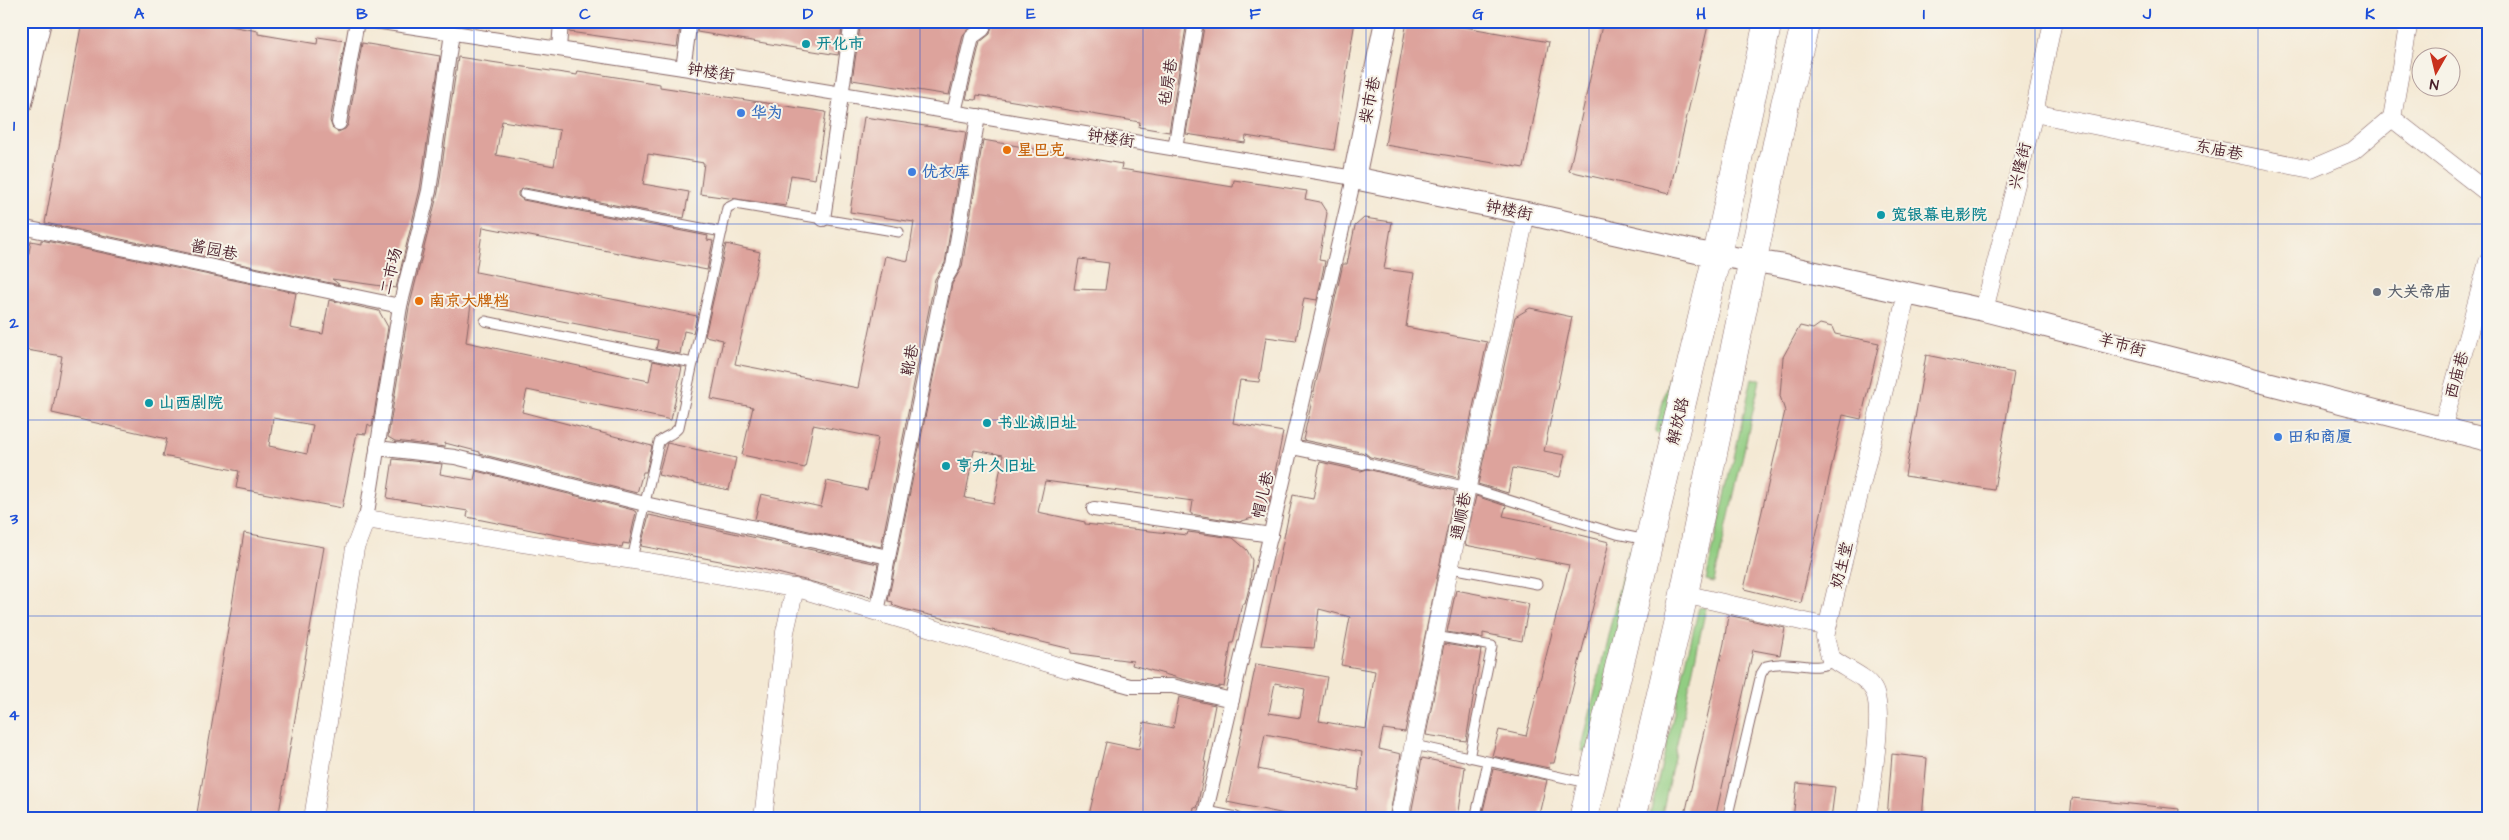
<svg xmlns="http://www.w3.org/2000/svg" width="2509" height="840" font-family="'Architects Daughter','LXGW WenKai TC',sans-serif">
	<rect width="100%" height="100%" fill="#f7f3e8"/>
	<filter id="ink" filterUnits="userSpaceOnUse"><feTurbulence type="fractalNoise" baseFrequency=".02" numOctaves="2"/><feDisplacementMap in="SourceGraphic" scale="10" xChannelSelector="R" yChannelSelector="G"/><feConvolveMatrix kernelMatrix="1 2 1 2 8 2 1 2 1" color-interpolation-filters="sRGB"/></filter>
	<filter id="wash" filterUnits="userSpaceOnUse"><feTurbulence type="fractalNoise" baseFrequency=".0096" numOctaves="4" result="noise"/><feDisplacementMap in="SourceGraphic" scale="20" xChannelSelector="R" yChannelSelector="G"/><feGaussianBlur stdDeviation="1.12" result="paint"/><feColorMatrix in="noise" values="0 0 0 0 0 0 0 0 0 0 0 0 0 0 0 0 0 1.4 0 .05"/><feComposite in="paint" operator="in"/></filter>
	<g filter="url(#wash)">
		<rect width="100%" height="100%" fill="#f4e9d4"/>
		<g fill="#91cd82" stroke="#6e7656">
			<path d="M1669,376L1673,378L1664,436L1655,433Z"/>
			<path d="M1752,378L1760,380L1714,582L1706,580Z"/>
			<path d="M1628,550L1637,552L1590,753L1581,751Z"/>
			<path d="M1699,607L1706,608L1661,819H1649Z"/>
		</g>
		<g id="blocks">
			<g fill="#dda39c" fill-rule="evenodd">
				<path d="M82,21H202L258,31V34L317,44L318,37L345,41L330,121L333,129L338,132L345,129L348,125L362,43L440,56L420,189L396,288L332,279L340,285L45,223Z"/>
				<path d="M570,21H681L677,47L569,32Z"/>
				<path d="M699,21H843L838,55L697,32Z"/>
				<path d="M861,21H975L963,35L949,95L852,80Z"/>
				<path d="M993,21H1187L1169,132L1139,127L1140,122L977,95L976,100L966,99L980,42L990,34Z"/>
				<path d="M1205,21H1355L1334,150L1246,136L1245,143L1186,134Z"/>
				<path d="M1407,21H1431L1549,42L1524,168L1385,145Z"/>
				<path d="M1603,21H1709L1669,194L1569,171Z"/>
				<path d="M458,57L577,75L578,71L660,84V87L826,112L815,179L791,175L786,206L700,194L704,163L648,154L643,184L689,192L684,218L525,188L518,192V196L523,200L708,236L707,240L713,241L707,270L483,227L476,272L697,316L693,333L684,331L680,354L656,349L658,340L471,303L466,342L649,381L653,361L682,367L671,420L527,390L522,412L652,446L646,472H643L637,493L480,454V452L445,443V447L395,441L388,437L409,308L438,192ZM502,121L560,130L554,166L496,155Z"/>
				<path d="M864,117L966,132L945,263L935,279L881,547L755,519L761,494L821,507L827,481L867,490L878,438L813,425L805,468L742,455L753,407L711,399L723,340L705,336L726,244L760,252L735,364L858,388L885,256L908,261L914,222L850,212Z"/>
				<path d="M983,140L1122,164L1121,169L1233,187L1234,180L1307,191L1305,199L1320,202L1327,213L1319,260L1325,261L1317,300L1304,298L1296,341L1266,337L1259,382L1240,380L1233,423L1283,432L1268,508L1252,518L1239,522L1191,514L1193,501L1045,481L1038,512L1085,522V524L1187,535L1188,532L1233,538L1247,550L1252,560L1250,584L1245,604H1242L1233,643H1231L1224,687L1219,686V688L1182,679L1132,665L1133,661L1071,653V649L904,609L892,605L893,602L888,601L952,284L962,267ZM1079,259L1109,263L1105,290L1074,289ZM974,450L1003,455L994,503L965,498Z"/>
				<path d="M1364,218L1392,222L1384,269L1414,273L1406,327L1487,342L1458,478L1370,457L1365,453L1303,440L1343,264H1347L1355,226Z"/>
				<path d="M41,240L296,293L290,328L323,334L329,300L379,311L388,327L372,427L368,424L366,434L357,433L342,508L236,488L239,471L163,456L167,439L52,413L62,356L21,349V296L31,241L41,243ZM273,418L313,425L307,454L269,446Z"/>
				<path d="M1530,308L1572,317L1544,451L1565,455L1560,477L1513,468L1508,493L1478,484L1515,317Z"/>
				<path d="M1820,324L1832,327L1835,334L1879,343L1861,419L1843,415L1801,603L1744,589L1785,411L1780,396L1783,357L1800,326L1813,329Z"/>
				<path d="M1926,355L2014,373L1994,490L1905,476Z"/>
				<path d="M667,443L736,458L729,490L658,475Z"/>
				<path d="M393,459L442,464L440,474L474,480L476,471L633,510L636,512L629,544L623,543L622,547L601,544L467,517L468,511L387,498Z"/>
				<path d="M1320,462L1361,471L1367,469L1455,491L1405,732L1383,729L1379,749L1401,754L1389,819H1309L1227,802L1256,664L1327,677L1319,721L1366,729L1375,671L1341,665L1350,617L1319,609L1314,648L1261,645L1293,495L1313,499ZM1275,683L1305,689L1300,718L1269,713ZM1265,734L1362,752L1358,790L1258,769Z"/>
				<path d="M1476,496L1506,506L1503,516L1553,526L1552,528L1609,542L1554,763H1550L1549,768L1492,756L1499,730L1526,736L1569,565L1465,545Z"/>
				<path d="M649,515L878,564L871,597L762,569L641,546Z"/>
				<path d="M244,533L324,547L278,819H196Z"/>
				<path d="M1456,590L1529,604L1522,641L1483,633V638L1447,632Z"/>
				<path d="M1728,615L1785,628L1780,655L1753,650L1715,819H1684L1724,643Z"/>
				<path d="M1444,644L1481,650L1466,741L1426,735Z"/>
				<path d="M1179,697L1215,705L1204,762H1206L1197,808L1194,807L1192,819H1088L1106,742L1139,749L1144,722L1173,728Z"/>
				<path d="M1892,754L1927,758L1922,819H1887Z"/>
				<path d="M1422,758L1465,767L1458,819H1410Z"/>
				<path d="M1493,769L1547,780L1538,819H1481Z"/>
				<path d="M1797,783L1835,787L1831,819H1793Z"/>
				<path d="M2072,798L2179,809L2178,819H2070Z"/>
			</g>
		</g>
	</g>
	<g filter="url(#ink)">
		<use href="#blocks" fill-opacity="0" stroke="#866666" stroke-width="1"/>
		<g fill="none" stroke-linecap="round" stroke-linejoin="round">
			<g stroke="#866666" stroke-width="11">
				<g id="service">
					<path d="M524,194L722,232"/>
					<path d="M485,321L693,363"/>
					<path d="M1363,462L1467,487L1617,534L1647,540"/>
					<path d="M632,559L659,442C665,435 673,436 679,427L727,208L735,204L899,232"/>
					<path d="M1451,568L1537,584"/>
					<path d="M1435,636L1492,646L1469,758"/>
					<path d="M1414,745L1588,783"/>
					<path d="M1475,819L1488,762"/>
					<path d="M1727,819L1761,674L1766,666C1791,658 1814,674 1834,661"/>
				</g>
			</g>
			<g stroke="#866666" stroke-width="16">
				<g id="pedestrian">
					<path d="M375,21L683,68L1354,178L1204,819"/>
					<path d="M559,49L561,21"/>
					<path d="M683,68L690,21"/>
					<path d="M954,112L972,37L983,29L984,21"/>
					<path d="M339,123L357,21"/>
					<path d="M1175,149L1196,21"/>
					<path d="M823,219L852,21"/>
					<path d="M21,227L400,306"/>
					<path d="M1292,447L1363,462"/>
					<path d="M377,448L455,457L645,504L888,557"/>
					<path d="M1094,509L1271,535"/>
					<path d="M366,519L400,306L429,191L452,33"/>
					<path d="M877,612L944,281L953,266L978,116"/>
					<path d="M1068,669L1130,686H1172L1232,700"/>
					<path d="M1205,813L1235,819"/>
				</g>
			</g>
			<g stroke="#866666" stroke-width="19">
				<g id="minor">
					<path d="M2034,113L2311,169L2353,151L2392,118"/>
					<path d="M2392,118L2488,193"/>
					<path d="M2392,118L2409,21"/>
					<path d="M1984,310L2034,113L2053,21"/>
					<path d="M2442,429L2488,262"/>
					<path d="M1684,594L1827,627"/>
					<path d="M313,819L355,548L366,519L660,564L804,590L1068,669"/>
					<path d="M763,819L785,632L795,588"/>
					<path d="M1399,819L1438,621L1526,213"/>
					<path d="M1867,819C1870,792 1886,709 1873,689C1864,674 1843,669 1830,657L1825,637L1907,293"/>
				</g>
			</g>
			<g stroke="#866666" stroke-width="24">
				<g id="tertiary">
					<path d="M1386,21L1354,178L1526,213L1697,252L1779,265L1984,310L2488,440"/>
					<path d="M21,103L40,21"/>
				</g>
			</g>
			<g stroke="#866666" stroke-width="29">
				<g id="primary">
					<path d="M1583,819L1717,255L1768,21"/>
					<path d="M1632,819L1684,594L1785,104L1806,21"/>
				</g>
			</g>
			<use href="#service" stroke="#fff" stroke-width="9"/>
			<use href="#pedestrian" stroke="#fff" stroke-width="14"/>
			<use href="#minor" stroke="#fff" stroke-width="18"/>
			<use href="#tertiary" stroke="#fff" stroke-width="22"/>
			<use href="#primary" stroke="#fff" stroke-width="28"/>
		</g>
	</g>
	<path fill="none" stroke="#1d4ed8" stroke-width="1" stroke-opacity="0.55" d="M251,21V819M474,21V819M697,21V819M920,21V819M1143,21V819M1366,21V819M1589,21V819M1812,21V819M2035,21V819M2258,21V819M21,224H2488M21,420H2488M21,616H2488"/>
	<g fill="#0f9aa8" stroke="#f7f3e8" stroke-width="2">
		<circle cx="806" cy="44" r="5"/>
		<circle cx="1881" cy="215" r="5"/>
		<circle cx="149" cy="403" r="5"/>
		<circle cx="987" cy="423" r="5"/>
		<circle cx="946" cy="466" r="5"/>
	</g>
	<g fill="#3f7fe0" stroke="#f7f3e8" stroke-width="2">
		<circle cx="741" cy="113" r="5"/>
		<circle cx="912" cy="172" r="5"/>
		<circle cx="2278" cy="437" r="5"/>
	</g>
	<g fill="#e8710a" stroke="#f7f3e8" stroke-width="2">
		<circle cx="1007" cy="150" r="5"/>
		<circle cx="419" cy="301" r="5"/>
	</g>
	<circle fill="#6b7280" stroke="#f7f3e8" stroke-width="2" cx="2377" cy="292" r="5"/>
	<g text-anchor="middle" dominant-baseline="central" stroke-width="4" stroke-linejoin="round" paint-order="stroke">
		<g font-size="16" font-weight="bold" fill="#0d838f" stroke="#f7f3e8" text-anchor="start">
			<text x="816" y="44">开化市</text>
			<text x="1891" y="215">宽银幕电影院</text>
			<text x="159" y="403">山西剧院</text>
			<text x="997" y="423">书业诚旧址</text>
			<text x="956" y="466">亨升久旧址</text>
		</g>
		<g font-size="16" fill="#4a1f2b" stroke="#f7f3e8">
			<text transform="translate(711 72) rotate(9)">钟楼街</text>
			<text transform="translate(1168 82) rotate(-81)">毡房巷</text>
			<text transform="translate(1370 100) rotate(-78)">柴市巷</text>
			<text transform="translate(1111 138) rotate(9)">钟楼街</text>
			<text transform="translate(2219 150) rotate(11)">东庙巷</text>
			<text transform="translate(2020 166) rotate(-76)">兴隆街</text>
			<text transform="translate(1509 210) rotate(12)">钟楼街</text>
			<text transform="translate(214 250) rotate(12)">酱园巷</text>
			<text transform="translate(391 271) rotate(-76)">二市场</text>
			<text transform="translate(2122 345) rotate(15)">羊市街</text>
			<text transform="translate(910 360) rotate(-79)">靴巷</text>
			<text transform="translate(2457 375) rotate(-75)">西庙巷</text>
			<text transform="translate(1678 421) rotate(-77)">解放路</text>
			<text transform="translate(1263 495) rotate(-77)">帽儿巷</text>
			<text transform="translate(1461 516) rotate(-79)">通顺巷</text>
			<text transform="translate(1842 565) rotate(-76)">奶生堂</text>
		</g>
		<g font-size="16" font-weight="bold" fill="#366cbe" stroke="#f7f3e8" text-anchor="start">
			<text x="751" y="113">华为</text>
			<text x="922" y="172">优衣库</text>
			<text x="2288" y="437">田和商厦</text>
		</g>
		<g font-size="16" font-weight="bold" fill="#c56008" stroke="#f7f3e8" text-anchor="start">
			<text x="1017" y="150">星巴克</text>
			<text x="429" y="301">南京大牌档</text>
		</g>
		<g font-size="16" font-weight="bold" fill="#5b616d" stroke="#f7f3e8" text-anchor="start">
			<text x="2387" y="292">大关帝庙</text>
		</g>
	</g>
	<rect width="2509" height="840" fill="none" stroke="#f7f3e8" stroke-width="55"/>
	<g transform="translate(2436 72) rotate(188)"><circle r="24" fill="#f7f3e8" stroke="#b29e9c"/>
	<path d="M0-4L9 19L0 12L-9 19Z" fill="#c8321e"/>
	<text y="-8" font-size="14" font-weight="bold" text-anchor="middle" fill="#4a1f2b">N</text>
	</g>
	<rect x="28" y="28" width="2454" height="784" fill="none" stroke="#1d4ed8" stroke-width="2"/>
	<g font-size="16" text-anchor="middle" font-weight="bold" fill="#1d4ed8">
		<text x="139" y="19">A</text>
		<text x="362" y="19">B</text>
		<text x="585" y="19">C</text>
		<text x="808" y="19">D</text>
		<text x="1031" y="19">E</text>
		<text x="1255" y="19">F</text>
		<text x="1478" y="19">G</text>
		<text x="1701" y="19">H</text>
		<text x="1924" y="19">I</text>
		<text x="2147" y="19">J</text>
		<text x="2370" y="19">K</text>
		<text x="14" y="131">1</text>
		<text x="14" y="328">2</text>
		<text x="14" y="524">3</text>
		<text x="14" y="720">4</text>
	</g>
</svg>
